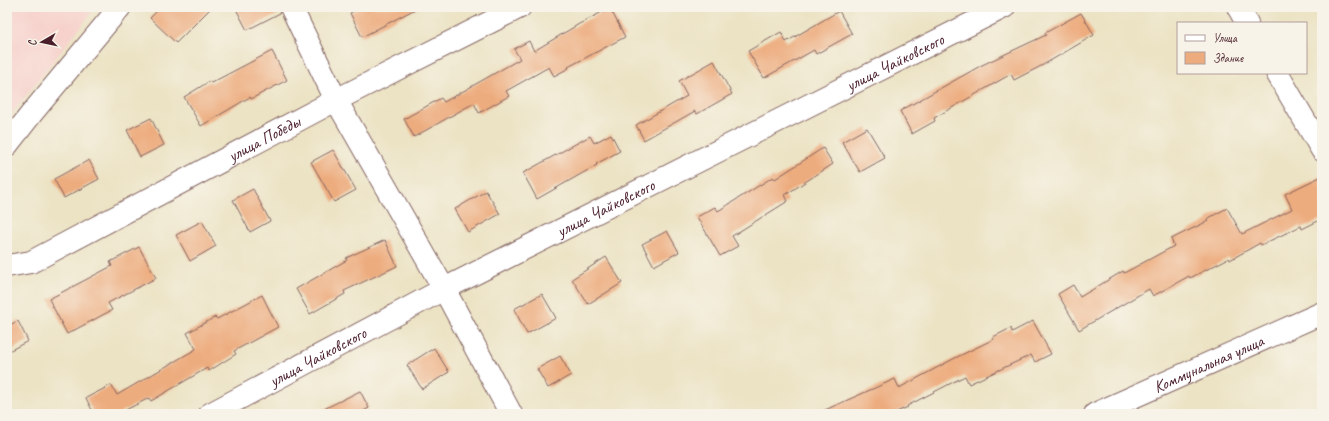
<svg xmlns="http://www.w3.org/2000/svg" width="1329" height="421" font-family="Caveat,sans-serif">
	<rect width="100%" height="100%" fill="#f7f3e8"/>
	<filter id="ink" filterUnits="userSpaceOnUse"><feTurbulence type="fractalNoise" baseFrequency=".025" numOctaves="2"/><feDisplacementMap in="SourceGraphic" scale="8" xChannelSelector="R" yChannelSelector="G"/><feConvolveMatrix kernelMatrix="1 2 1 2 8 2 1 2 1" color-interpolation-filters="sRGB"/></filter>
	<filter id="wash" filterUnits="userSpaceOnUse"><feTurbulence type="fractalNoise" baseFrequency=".012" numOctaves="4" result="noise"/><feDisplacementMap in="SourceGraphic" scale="16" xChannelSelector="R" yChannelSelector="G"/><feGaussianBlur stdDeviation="0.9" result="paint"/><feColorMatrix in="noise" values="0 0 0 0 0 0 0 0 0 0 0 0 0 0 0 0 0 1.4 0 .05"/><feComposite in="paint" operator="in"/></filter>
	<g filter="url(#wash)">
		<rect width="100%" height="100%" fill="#ece3c4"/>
		<path fill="#f7d0cb" d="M7,7H96L7,120Z"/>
		<g id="blocks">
			<g fill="#edac7e">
				<path d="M161,7H212L176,43L150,18Z"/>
				<path d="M235,7H279L280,13L247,30Z"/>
				<path d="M361,7H419L362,37L350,13Z"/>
				<path d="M610,8L625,37L568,67L569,68L554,76L549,67L506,91L509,96L479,113L474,103L414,137L404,119L441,98L444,102L520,59L514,49L529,41L534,51L579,24Z"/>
				<path d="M839,11L852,34L816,54L814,50L764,78L748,51L781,32L786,42Z"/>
				<path d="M1081,13L1094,35L1043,65L1014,80L1011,74L934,118L935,121L912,134L900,111L982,65L1046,35L1045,33Z"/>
				<path d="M272,51L287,80L251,99L250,97L201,126L184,97L210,81L211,83Z"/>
				<path d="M714,61L732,94L697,114L695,111L644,140L636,125L687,96L679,81Z"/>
				<path d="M151,118L164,145L140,157L127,130Z"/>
				<path d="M867,128L885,158L860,172L842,142Z"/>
				<path d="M611,134L620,151L596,164L597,165L537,199L523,173L590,136L594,143Z"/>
				<path d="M823,148L833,164L785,195L788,201L732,236L738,246L720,256L697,217L715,207L718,211L773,177L775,179Z"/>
				<path d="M333,150L356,190L334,202L311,162Z"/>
				<path d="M89,160L99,179L64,198L54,179Z"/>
				<path d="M1322,176V219L1302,229L1301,226L1261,245L1260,243L1230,260L1229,258L1190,278L1189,276L1153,296L1149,289L1079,330L1058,294L1073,285L1080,297L1123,271L1124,273L1174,246L1171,239L1208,221L1207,219L1227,208L1242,234L1292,209L1285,194Z"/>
				<path d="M253,189L270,221L250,232L233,200Z"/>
				<path d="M486,191L500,214L468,232L455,209Z"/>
				<path d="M202,221L216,246L190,261L176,235Z"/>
				<path d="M667,231L679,252L654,266L642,244Z"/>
				<path d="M385,240L397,266L344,291L345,294L310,314L296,289L347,260L346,258Z"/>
				<path d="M139,247L156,278L108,303L112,310L67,334L49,299L112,266L110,262Z"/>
				<path d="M606,257L622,283L588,304L572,279Z"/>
				<path d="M542,294L556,318L527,334L514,309Z"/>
				<path d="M262,295L278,327L234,351L236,354L209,371L207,368L151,401L149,398L118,414H94L86,398L111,385L117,395L196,349L187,333L215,317L217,319Z"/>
				<path d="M18,321L28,341L7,352V326Z"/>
				<path d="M1033,321L1051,354L1035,362L1031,355L969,384L965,376L907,406L908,407L892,414H816L895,379L899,388L957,357L994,339L993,337L1011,328L1012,332Z"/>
				<path d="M434,348L449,372L422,389L407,365Z"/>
				<path d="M560,356L571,375L548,388L537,369Z"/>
				<path d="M360,391L369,408L358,414H314Z"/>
			</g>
		</g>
	</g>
	<g filter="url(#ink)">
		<use href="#blocks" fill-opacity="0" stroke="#836461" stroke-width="1"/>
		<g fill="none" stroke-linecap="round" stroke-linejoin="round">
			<g stroke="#836461" stroke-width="24">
				<g id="minor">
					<path d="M291,7L336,100L444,289L511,414"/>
					<path d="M1238,7L1247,23"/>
					<path d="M1277,73L1322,150"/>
					<path d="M7,145L32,113L120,7"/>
					<path id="s1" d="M7,266L31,262L336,100L520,7"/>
					<path id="s2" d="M210,414L444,289L1004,7"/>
					<path id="s3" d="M1095,414L1322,313"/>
				</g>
			</g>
			<use href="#minor" stroke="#fff" stroke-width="22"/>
		</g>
	</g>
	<g text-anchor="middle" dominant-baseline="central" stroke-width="4" stroke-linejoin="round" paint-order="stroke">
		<g font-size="17" fill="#4a1f2b" stroke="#f7f3e8">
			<text stroke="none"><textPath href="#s2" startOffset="770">улица Чайковского</textPath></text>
			<text stroke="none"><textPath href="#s1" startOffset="288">улица Победы</textPath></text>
			<text stroke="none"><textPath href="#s2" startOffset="446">улица Чайковского</textPath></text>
			<text stroke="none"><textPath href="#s2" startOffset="122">улица Чайковского</textPath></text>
			<text stroke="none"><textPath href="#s3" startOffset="124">Коммунальная улица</textPath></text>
		</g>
	</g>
	<rect width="1329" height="421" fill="none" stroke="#f7f3e8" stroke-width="24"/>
	<rect x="1177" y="22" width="130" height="52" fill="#f7f3e8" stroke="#b29e9c"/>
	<rect x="1185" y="35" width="20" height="6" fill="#ffffff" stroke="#b29e9c"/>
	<text x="1213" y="42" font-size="12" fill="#4a1f2b">Улица</text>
	<rect x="1185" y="52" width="20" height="12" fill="#edac7e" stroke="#b29e9c"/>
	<text x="1213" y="62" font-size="12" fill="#4a1f2b">Здание</text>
	<g transform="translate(42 42) rotate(261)" stroke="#f7f3e8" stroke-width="3" paint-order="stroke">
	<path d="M0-3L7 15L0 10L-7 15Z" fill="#4a1f2b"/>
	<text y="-6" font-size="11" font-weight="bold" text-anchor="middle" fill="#4a1f2b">С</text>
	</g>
</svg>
